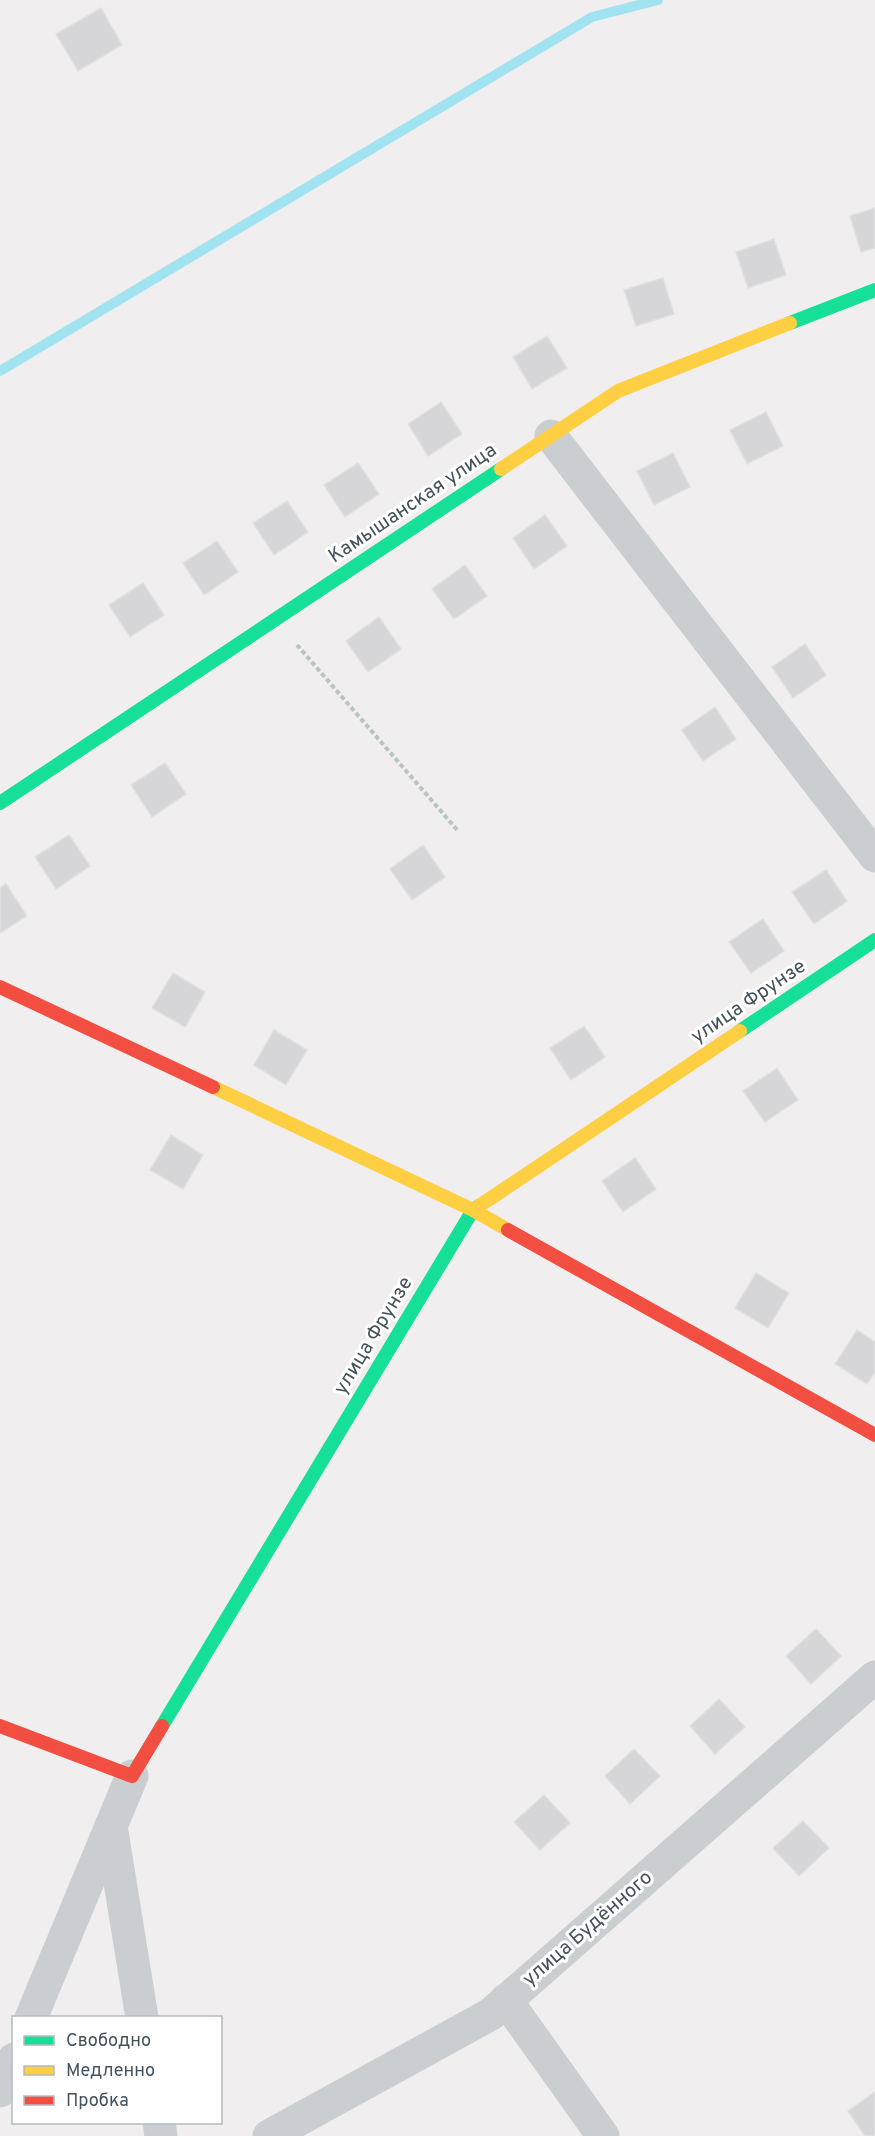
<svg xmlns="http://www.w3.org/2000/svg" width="875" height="2136" font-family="Overpass,sans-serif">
	<rect width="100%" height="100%" fill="#f0eeee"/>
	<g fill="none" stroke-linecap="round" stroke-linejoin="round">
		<path stroke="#a2e3f2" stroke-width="10" d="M0,371L592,17L658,0"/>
	</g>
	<g fill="#d6d6d9" stroke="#e1e0e1" stroke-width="1.5">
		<path d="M101,8L122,45L78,71L56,34Z"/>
		<path d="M875,208V248L861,252L850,216Z"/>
		<path d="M774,239L786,275L748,288L736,252Z"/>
		<path d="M663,278L674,314L636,326L624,290Z"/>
		<path d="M547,336L567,368L532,389L513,357Z"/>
		<path d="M441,402L462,434L428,456L408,424Z"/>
		<path d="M766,412L783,446L747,464L730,430Z"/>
		<path d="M673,453L690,487L654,505L637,471Z"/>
		<path d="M358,463L379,494L345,517L324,485Z"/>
		<path d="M287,501L308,532L274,555L253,523Z"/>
		<path d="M545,515L567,546L534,569L513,538Z"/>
		<path d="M217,541L238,572L204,595L183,563Z"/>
		<path d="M465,565L487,596L454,619L432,589Z"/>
		<path d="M143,583L164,615L130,637L109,605Z"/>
		<path d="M379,617L401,649L368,672L346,641Z"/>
		<path d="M805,644L826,675L793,698L772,667Z"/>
		<path d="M715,707L736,739L703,761L682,730Z"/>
		<path d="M165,763L186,794L152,817L131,785Z"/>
		<path d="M69,835L90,866L56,889L35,857Z"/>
		<path d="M423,845L445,877L412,900L390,869Z"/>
		<path d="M826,870L847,901L814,924L792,892Z"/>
		<path d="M6,884L27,916L0,933V888Z"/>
		<path d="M763,919L784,951L751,973L729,942Z"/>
		<path d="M173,973L205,992L185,1027L152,1008Z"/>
		<path d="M584,1026L605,1057L571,1080L550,1048Z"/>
		<path d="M274,1030L307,1050L286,1085L254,1065Z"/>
		<path d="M777,1068L798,1100L765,1122L743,1091Z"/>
		<path d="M171,1135L203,1155L183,1189L150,1170Z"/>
		<path d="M635,1158L656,1189L623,1212L602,1181Z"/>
		<path d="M756,1273L789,1293L768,1328L735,1308Z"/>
		<path d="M857,1330L875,1342V1372L867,1384L835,1364Z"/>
		<path d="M816,1629L841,1656L811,1684L786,1656Z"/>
		<path d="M719,1699L745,1727L715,1754L690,1726Z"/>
		<path d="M634,1749L660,1776L630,1804L605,1776Z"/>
		<path d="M544,1795L570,1823L540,1850L514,1822Z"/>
		<path d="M803,1821L829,1848L799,1876L773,1848Z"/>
		<path d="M875,2092V2136H865L848,2111Z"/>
	</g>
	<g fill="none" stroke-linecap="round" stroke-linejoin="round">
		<path stroke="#b7c4c0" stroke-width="4" stroke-dasharray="4.5 3" stroke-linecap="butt" d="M297,645L459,832"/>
		<g stroke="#caced0" stroke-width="33">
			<path d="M551,436L875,856"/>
			<path d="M111,1826L142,2018"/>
			<path d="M506,2000L603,2136"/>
			<path d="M31,2018L132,1776"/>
			<path d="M0,2091L14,2059"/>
			<path d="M159,2122L161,2136"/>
			<path d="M269,2136L491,2014L875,1677"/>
		</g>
		<g stroke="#16e098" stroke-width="14">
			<path d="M790,323L875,290"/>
			<path d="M0,803L501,469"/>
			<path d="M740,1031L875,940"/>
			<path d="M162,1726L473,1210L479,1206"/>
		</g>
		<g stroke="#ffcf43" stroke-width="14">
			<path d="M501,469L618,391L790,323"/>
			<path d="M213,1087L473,1210L508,1230"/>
			<path d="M479,1206L740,1031"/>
		</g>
		<g stroke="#f24e42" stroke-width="14">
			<path d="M0,987L213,1087"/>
			<path d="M508,1230L875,1435"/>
			<path d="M0,1726L132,1776L162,1726"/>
		</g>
	</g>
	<g text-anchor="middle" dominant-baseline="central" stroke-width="6" stroke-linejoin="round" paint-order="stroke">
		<g font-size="20" fill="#44525d" stroke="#fff">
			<text transform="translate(413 504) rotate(-34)">Камышанская улица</text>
			<text transform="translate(749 1002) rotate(-34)">улица Фрунзе</text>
			<text transform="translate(374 1336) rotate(-59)">улица Фрунзе</text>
			<text transform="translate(588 1929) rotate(-41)">улица Будённого</text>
		</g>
	</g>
	<rect x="12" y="2016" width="210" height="108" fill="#ffffff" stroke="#b4babe" stroke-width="1.5"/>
	<rect x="24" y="2036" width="30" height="9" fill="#16e098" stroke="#b4babe" stroke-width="1.5"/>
	<text x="66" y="2046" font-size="18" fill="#44525d">Свободно</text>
	<rect x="24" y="2066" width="30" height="9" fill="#ffcf43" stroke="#b4babe" stroke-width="1.5"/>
	<text x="66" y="2076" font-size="18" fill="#44525d">Медленно</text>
	<rect x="24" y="2096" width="30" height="9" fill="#f24e42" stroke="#b4babe" stroke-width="1.5"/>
	<text x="66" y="2106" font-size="18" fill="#44525d">Пробка</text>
</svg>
